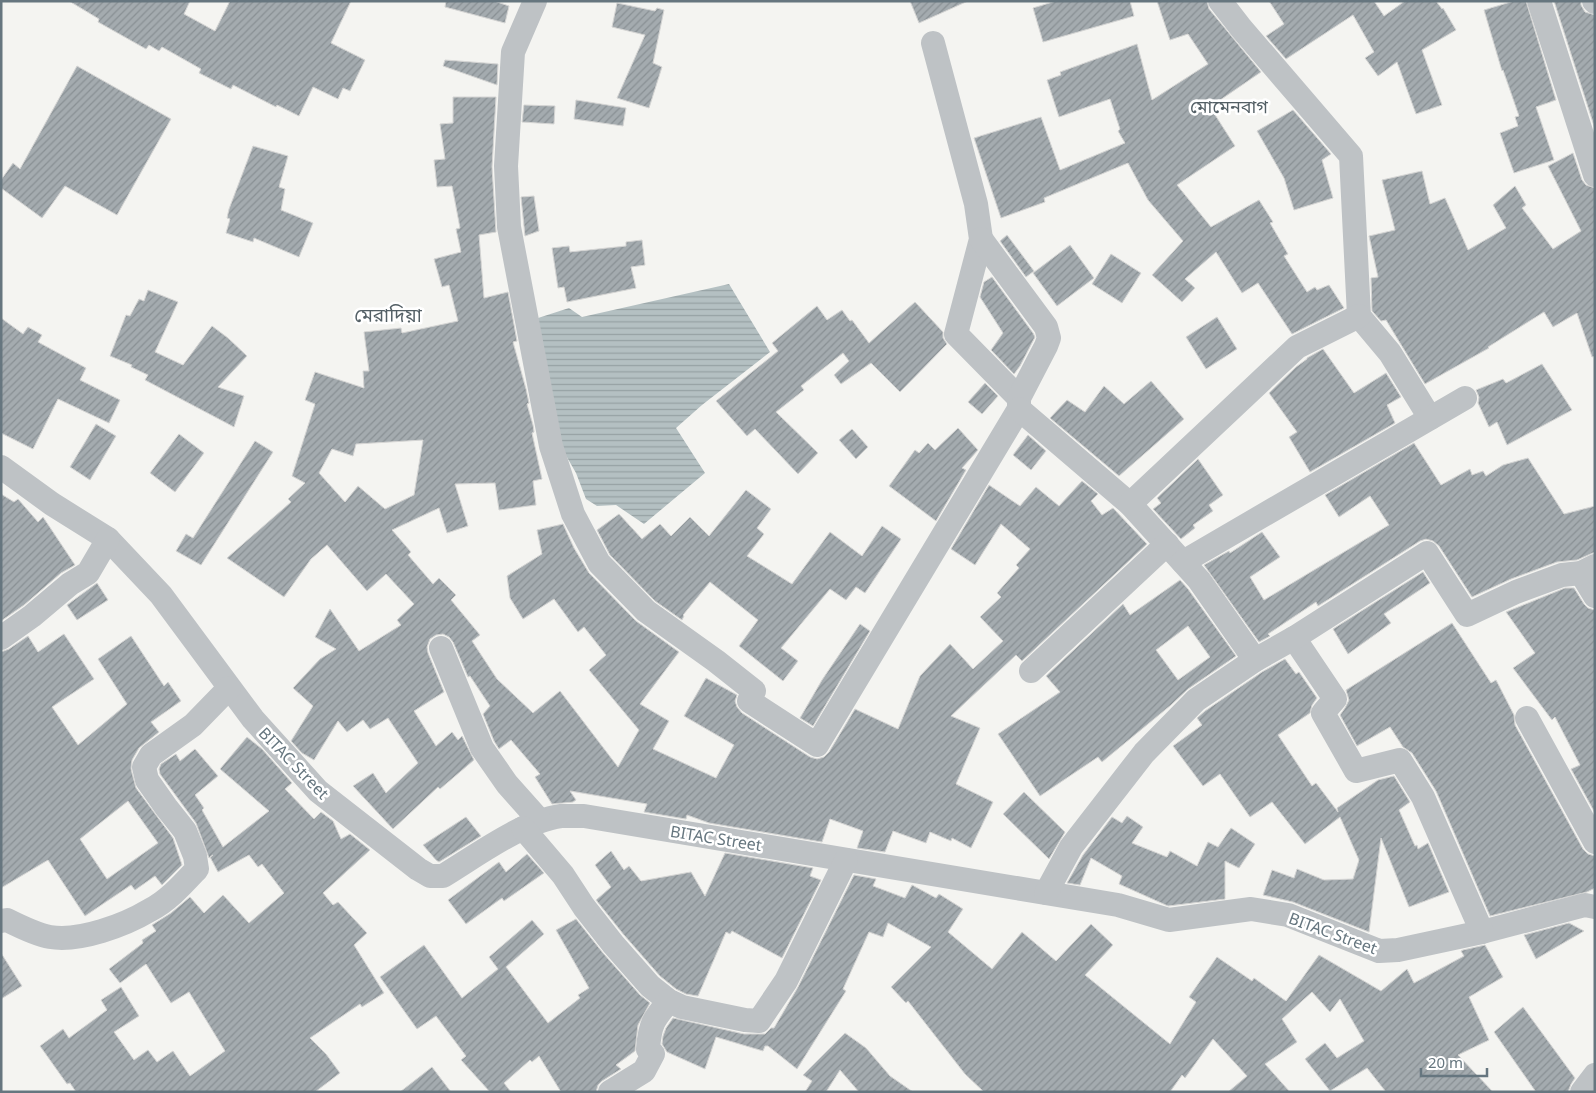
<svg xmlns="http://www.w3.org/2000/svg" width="1596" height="1093" font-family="'Noto Sans','Noto Sans Bengali',sans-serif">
	<defs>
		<pattern id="water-rules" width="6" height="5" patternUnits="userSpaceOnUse" patternTransform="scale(1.25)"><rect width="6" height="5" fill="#b4c0c2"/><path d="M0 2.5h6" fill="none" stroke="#96a1a3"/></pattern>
		<pattern id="building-hatch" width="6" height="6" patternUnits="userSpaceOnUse" patternTransform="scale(1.25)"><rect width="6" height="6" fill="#a4abaf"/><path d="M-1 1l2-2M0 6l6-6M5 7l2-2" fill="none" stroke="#899094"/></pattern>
	</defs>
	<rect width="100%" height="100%" fill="#f4f4f1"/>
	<path fill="url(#water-rules)" d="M729,284L770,352L702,405L676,428L705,473L644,524L616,505L597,506L586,499L576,473L556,438L535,319L569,308L582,317Z"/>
	<g fill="url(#building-hatch)" stroke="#d5d5d4" fill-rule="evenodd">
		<path d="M69,1H190L184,14L215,31L230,1H351L331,43L365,60L350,91L343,88L338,99L313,87L299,116L277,105L276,107L233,85L231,89L199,73L201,69L162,47L159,51L149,45L146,49L98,22L99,19Z"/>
		<path d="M446,1H494L509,6L505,23L445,7Z"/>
		<path d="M910,1H968L919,23Z"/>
		<path d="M1056,1H1130L1134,16L1043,42L1033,8Z"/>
		<path d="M1157,1H1207L1209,9L1261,72L1210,107L1235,146L1177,185L1211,227L1259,200L1273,222L1270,223L1288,254L1284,256L1307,292L1315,287L1317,290L1329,285L1344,308L1292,334L1258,283L1242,293L1216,252L1185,279L1195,288L1182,302L1152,275L1183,241L1148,200L1128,163L1044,198L1045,202L1001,218L974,138L1041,117L1060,170L1125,143L1118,131L1120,129L1110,99L1059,117L1047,80L1061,75L1060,72L1137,44L1152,100L1208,64L1188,34L1170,40Z"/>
		<path d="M1269,1H1374L1384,16L1405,1H1436L1442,9L1443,8L1456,30L1422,50L1442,105L1416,114L1397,62L1378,76L1365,58L1374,52L1353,15L1286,59L1266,36L1284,24Z"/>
		<path d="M1514,1H1526L1556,100L1536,107L1554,160L1514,173L1500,133L1518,126L1515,117L1519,116L1503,70L1502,71L1484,10Z"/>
		<path d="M1554,1H1581V5L1585,12L1595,15V129Z"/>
		<path d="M617,3L655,11L657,8L664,10L653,63L662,67L649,108L617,98L645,35L612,27Z"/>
		<path d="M445,60L498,64L497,85L443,66Z"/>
		<path d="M77,66L171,119L117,215L65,186L42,218L1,188V180L13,163L20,169Z"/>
		<path d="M453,97H496L492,167L496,232L479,235L484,298L508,292L517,341L513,342L526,389L529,403L527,404L533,425L534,432L532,433L542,479L533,481L536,505L499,510L495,483L455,484L468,526L447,533L439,508L392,530L411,552L408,555L433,584L439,578L456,595L451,600L480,635L472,641L497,679L533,713L560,691L618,767L639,730L589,670L606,655L584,627L578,632L554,599L523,619L510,598L507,576L542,554L537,530L563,524L574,548L589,573L636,621L679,652L640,704L669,721L653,749L716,778L734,745L684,716L706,678L737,695L735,701L737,707L742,713L810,757L817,759L824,757L829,752L855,709L898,729L920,676L950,644L973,669L1003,641L980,617L1001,597L997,593L1019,568L1016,565L1030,549L1001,524L975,565L951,549L989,485L1020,506L1036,487L1059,506L1082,481L1098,494L1091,501L1102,515L1113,508L1147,544L1022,661L1016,655L951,716L980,728L956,784L993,802L971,848L952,838L951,841L930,832L926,843L893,831L885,852L857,848L863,831L830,819L822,842L709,823L687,815L686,819L644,812L647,804L570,791L576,800L573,802L552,804L535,777L540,774L511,740L499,749L494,741L483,714L490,706L470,676L468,677L453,642L449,637L443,634L436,635L430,639L427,647L428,653L444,692L414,711L436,746L452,732L458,740L462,736L474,760L440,789L438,787L393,829L353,786L373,773L386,793L418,763L388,718L370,729L363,720L347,732L338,721L314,760L302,753L291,741L313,706L293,688L320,659L336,649L315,637L330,609L359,651L401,625L397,620L414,604L386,574L367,591L327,545L311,559L284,597L227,558L291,502L288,499L305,483L292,476L315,404L305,400L315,372L364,388L363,371H369L364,332L401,328L402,333L458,321L449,285L442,287L434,259L461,252L456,229L460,228L452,186L437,187L434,160L445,159L440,124L453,123ZM423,440L414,495L385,509L358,486L345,502L319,473L332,449L353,456L356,444Z"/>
		<path d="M576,100L626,108L623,126L574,119Z"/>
		<path d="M524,105L555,106L554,124L522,122Z"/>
		<path d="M1293,110L1331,154L1322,160L1333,198L1294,210L1284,178L1257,131Z"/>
		<path d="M253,146L288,156L279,187L285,189L281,210L313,223L299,257L254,238L253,242L226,233L230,219L227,218L229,209Z"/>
		<path d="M1573,153L1582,180L1586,185L1595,188V356L1592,357L1577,313L1553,327L1544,312L1488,347L1489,348L1425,384L1386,320L1381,321L1372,311L1371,278L1378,277L1369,236L1395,230L1382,180L1422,171L1430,204L1445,198L1468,250L1506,228L1493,205L1515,186L1526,205L1522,208L1553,249L1581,231L1548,166Z"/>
		<path d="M534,196L539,231L525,236L521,197Z"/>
		<path d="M1007,235L1034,271L1026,277L1000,241Z"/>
		<path d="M642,240L645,265L631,267L636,288L567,302L564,287L558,288L552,248L569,246L570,252L626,246V242Z"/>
		<path d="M1070,245L1094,278L1057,306L1033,273Z"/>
		<path d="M1111,254L1141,273L1122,303L1092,284Z"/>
		<path d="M992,277L1033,333L1035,337L1020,366L1014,374L991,350L1003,333L980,297L984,282Z"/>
		<path d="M148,290L178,302L155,352L183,365L212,326L228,338L247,356L218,387L244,396L234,427L145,380L148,375L131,367L132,365L110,356L126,315L130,316L139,299L144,301Z"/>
		<path d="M915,302L943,332V338L947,344L900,392L871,363L841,384L834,375L849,361L843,353L801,386L804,390L776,412L818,453L798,474L755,429L747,436L716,401L778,351L772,343L817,306L827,320L842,310L850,321L852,320L869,343Z"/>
		<path d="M1217,317L1237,349L1206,369L1186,337Z"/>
		<path d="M1,318L23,334L28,327L42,335L38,342L86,368L80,380L120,400L109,423L58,399L33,449L1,433Z"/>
		<path d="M1323,349L1354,393L1386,373L1401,397L1387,405L1395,423L1310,472L1289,437L1297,432L1269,393L1296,367L1307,359V358Z"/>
		<path d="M1542,364L1572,410L1507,445L1497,422L1489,427L1478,403L1479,397L1476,390L1503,379L1506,383Z"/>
		<path d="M1151,381L1184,419L1119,476L1050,418L1067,400L1085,412L1104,386L1124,404Z"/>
		<path d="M985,383L998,396L982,414L968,402Z"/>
		<path d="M96,424L116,436L90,480L70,467Z"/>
		<path d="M958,428L978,450L962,468L966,470L936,521L889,486L915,450L919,453L928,443L935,450Z"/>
		<path d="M852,429L868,447L856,459L839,440Z"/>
		<path d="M179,434L204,453L175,492L150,473Z"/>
		<path d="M1028,435L1046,451L1031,470L1013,455Z"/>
		<path d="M255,441L273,452L201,565L176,551L186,534L193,538Z"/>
		<path d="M1414,443L1441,485L1470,469L1472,475L1483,471L1486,476L1503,465L1528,458L1564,514L1595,506V552L1577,560L1557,562L1511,579L1472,597L1439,546L1433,541L1426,539L1420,541L1318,606L1316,602L1268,634L1270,636L1259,642L1204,565L1229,551L1230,553L1262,532L1280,557L1250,577L1264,600L1389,525L1370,496L1339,517L1325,495Z"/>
		<path d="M1198,459L1223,495L1209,505L1213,511L1193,525L1195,528L1181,539L1153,509L1161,503L1157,498Z"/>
		<path d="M746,490L771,509L757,528L764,534L747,556L792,584L830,532L862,556L882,526L901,539L865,593L856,587L846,600L830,589L781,648L798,661L783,681L739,646L758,620L710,582L683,615L684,616L682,620L655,601L610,555L597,530L619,514L642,539L660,524L671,536L690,517L709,536Z"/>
		<path d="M1,494L14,502L18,499L38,522L43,517L75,565L61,573L24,605L1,621Z"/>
		<path d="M1423,572L1430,583L1384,614L1391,623L1348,654L1333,629Z"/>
		<path d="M1180,580L1188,589L1236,656L1188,689L1171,705L1102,762L1098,757L1040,796L998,734L1060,692L1046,676L1123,604L1130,615ZM1188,626L1210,657L1178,680L1156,650Z"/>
		<path d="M97,583L108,600L77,620L67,605Z"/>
		<path d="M1565,588H1574L1584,604L1588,608L1595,610V813L1571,769L1580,765L1555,717L1552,720L1513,668L1535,653L1506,612Z"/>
		<path d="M1452,623L1491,683L1496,680L1514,715L1515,725L1583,849L1588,854L1595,856V888L1587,892L1490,916L1436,791L1412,753L1403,747L1390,727L1357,746L1340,715L1345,708L1349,700L1346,690Z"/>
		<path d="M860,624L870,631L813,726L800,718L822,680Z"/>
		<path d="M64,634L94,679L52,707L78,745L127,704L98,659L131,636L164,686L168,682L181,701L151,722L159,732L139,748L132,760L131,769L136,788L173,838L182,865L162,885L155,876L135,890L131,885L85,916L48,860L1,888V652L9,649L28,636L38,652ZM128,801L158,843L107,879L80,839Z"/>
		<path d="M1285,659L1296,674L1299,672L1317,698L1312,705L1310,713L1278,735L1312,786L1316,783L1338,812L1337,808L1378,780L1394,776L1410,802L1399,810L1415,846L1417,845L1418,849L1428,843L1449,892L1409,907L1381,838L1369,932L1293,902L1263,895L1272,870L1294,878L1297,869L1324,880L1353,879L1359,860L1340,817L1305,844L1272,802L1250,817L1220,774L1203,786L1173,746L1202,725L1197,718L1205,711L1262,672Z"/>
		<path d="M247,737L262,749L292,783L285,789L314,819L321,812L333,821L341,839L350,834L370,850L323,893L333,905L338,902L367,933L354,945L384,993L362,1007L360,1004L310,1038L326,1054L340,1073L315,1092H76L70,1083L67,1084L40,1046L63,1029L69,1038L107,1010L101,1000L121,987L139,1016L114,1032L134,1060L148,1050L157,1062L173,1051L190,1076L225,1051L189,992L171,1003L146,964L120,983L109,969L143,943L142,940L156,931L152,925L171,913L190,897L204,913L223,895L249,923L284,893L262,864L258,867L249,855L218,872L210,857L213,855L209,858L196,823L160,774L159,769L161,764L176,754L180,761L195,749L218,776L195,795L204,808L202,810L223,847L269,811L220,769Z"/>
		<path d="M1024,792L1065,832L1049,859L1003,814Z"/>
		<path d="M1127,816L1143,827L1132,843L1167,857L1170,851L1197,866L1208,842L1218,847L1231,828L1255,844L1239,868L1225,861V899L1168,906L1119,884L1122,876L1091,858L1080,885L1067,883L1083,855L1112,817L1122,823Z"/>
		<path d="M466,817L481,836L439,862L436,860L423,845Z"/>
		<path d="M611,851L624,870L629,866L641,881L691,872L705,896L725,853L813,868L810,876L821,880L782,958L732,931L730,934L726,932L698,996L686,994L676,989L660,976L624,935L596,900L611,887L595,865Z"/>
		<path d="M527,854L544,873L504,901L502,898L466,924L448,900L499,862L506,872Z"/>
		<path d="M854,875L876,879L873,886L905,898L912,885L936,898L939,894L963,909L948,932L992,969L1022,932L1056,961L1091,924L1113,945L1085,975L1170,1044L1196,1002L1189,997L1217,957L1252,981L1254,978L1286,1001L1319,955L1381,991L1407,969L1414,983L1464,956L1461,951L1463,950L1485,945L1503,977L1469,997L1489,1040L1458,1055L1493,1092H1386L1367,1068L1330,1091L1305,1059L1325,1043L1337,1058L1364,1041L1340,999L1330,1012L1312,992L1282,1019L1297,1042L1265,1064L1290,1092H1228L1247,1076L1213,1039L1185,1078L1182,1075L1170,1092H984L965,1074L908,1001L906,1003L891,987L931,947L888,923L883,937L869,932L843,989L846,991L797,1069L768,1046H765L763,1051L716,1037L705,1069L667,1052L662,1044L663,1036L666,1028L673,1018L744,1034H765L771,1028H774L798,987Z"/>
		<path d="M576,919L603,953L640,995L650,1003L638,1025L635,1051L616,1065L621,1069L602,1081L598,1085L596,1092H561L539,1056L532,1062L530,1060L504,1083L511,1092H490L461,1060L466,1056L436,1016L417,1029L380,977L424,945L462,998L498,969L489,957L532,920L544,934L506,967L548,1023L580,998L578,995L589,988L556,930Z"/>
		<path d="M1569,923L1584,931L1536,959L1524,935Z"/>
		<path d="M1,953L22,986L1,999Z"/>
		<path d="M1523,1007L1575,1078L1571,1084L1568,1092H1536L1494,1032Z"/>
		<path d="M845,1033L866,1048L890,1076L913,1092H859L840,1070L826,1092H805L812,1081L803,1075Z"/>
		<path d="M432,1067L451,1092H400Z"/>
	</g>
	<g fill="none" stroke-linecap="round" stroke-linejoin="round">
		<g stroke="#bec2c5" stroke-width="24">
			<path d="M535,1L513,52L506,166L509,227L551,446L573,514L599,563L646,611L716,661L754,691L749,701L817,745L1019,409V398L956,334L981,239L976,204L933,43"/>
			<path d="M1220,1L1241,28L1351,156L1359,316L1390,353L1430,418"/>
			<path d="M1539,1L1595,175"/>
			<path d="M1594,1L1595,2"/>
			<path d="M981,239L1046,327L1049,338L1046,346L1019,398"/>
			<path d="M1019,409L1130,504L1199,580L1255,660"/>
			<path d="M1,467L52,504L108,539L161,595L253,719L318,791L418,869L430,876H443C476,856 523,821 561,816C568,816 576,816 584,816L1118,905L1169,920L1251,909L1288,915L1379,951L1398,950L1482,932L1585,905L1595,907"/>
			<path d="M1130,504L1297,347L1359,316"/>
			<path d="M1183,562L1465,398"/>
			<path d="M1581,573L1595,596"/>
			<path d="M1,638L32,616L70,584L88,573L108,539"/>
			<path d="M1294,638L1335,699L1323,713L1356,771L1400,760L1423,797L1482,932"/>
			<path d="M441,648L482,748L507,784L540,821"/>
			<path d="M1031,671L1167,544"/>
			<path d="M1527,718L1595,842"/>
			<path d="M523,828L563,875L584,907L613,944L650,986L669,1001L682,1007L745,1020L759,1021L786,981L846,860"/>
			<path d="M1046,893L1071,847L1144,753L1196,700L1255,660L1294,638L1427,553L1467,615L1516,592L1562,575L1581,573L1595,566"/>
			<path d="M1,921L7,920C19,926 38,935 50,937C80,942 125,925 150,910C168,901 183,884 197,869L195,856L185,831L166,807L147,780L144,767L151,755L193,725L229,688"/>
			<path d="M610,1092L644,1071L653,1054L648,1049C650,1024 653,1020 669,1001"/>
			<path d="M1582,1092L1595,1075"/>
		</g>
	</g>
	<g text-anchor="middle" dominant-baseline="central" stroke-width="5" stroke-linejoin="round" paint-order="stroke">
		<g font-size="16" fill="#66767f" stroke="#fff">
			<text transform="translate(294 763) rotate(46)">BITAC Street</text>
			<text transform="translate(716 838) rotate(9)">BITAC Street</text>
			<text transform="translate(1333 933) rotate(20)">BITAC Street</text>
		</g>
		<g font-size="18" fill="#535f65" stroke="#fff">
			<text x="1229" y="106">মোমেনবাগ</text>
		</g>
		<g font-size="19" fill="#535f65" stroke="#fff">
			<text x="388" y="315">মেরাদিয়া</text>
		</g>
	</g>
	<rect width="1596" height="1093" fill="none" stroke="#66767f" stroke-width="5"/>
	<path d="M1421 1068v8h66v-8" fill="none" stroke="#66767f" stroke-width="2.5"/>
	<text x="1428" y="1068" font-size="15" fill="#66767f" stroke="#ffffff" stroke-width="4" paint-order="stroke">20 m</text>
</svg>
